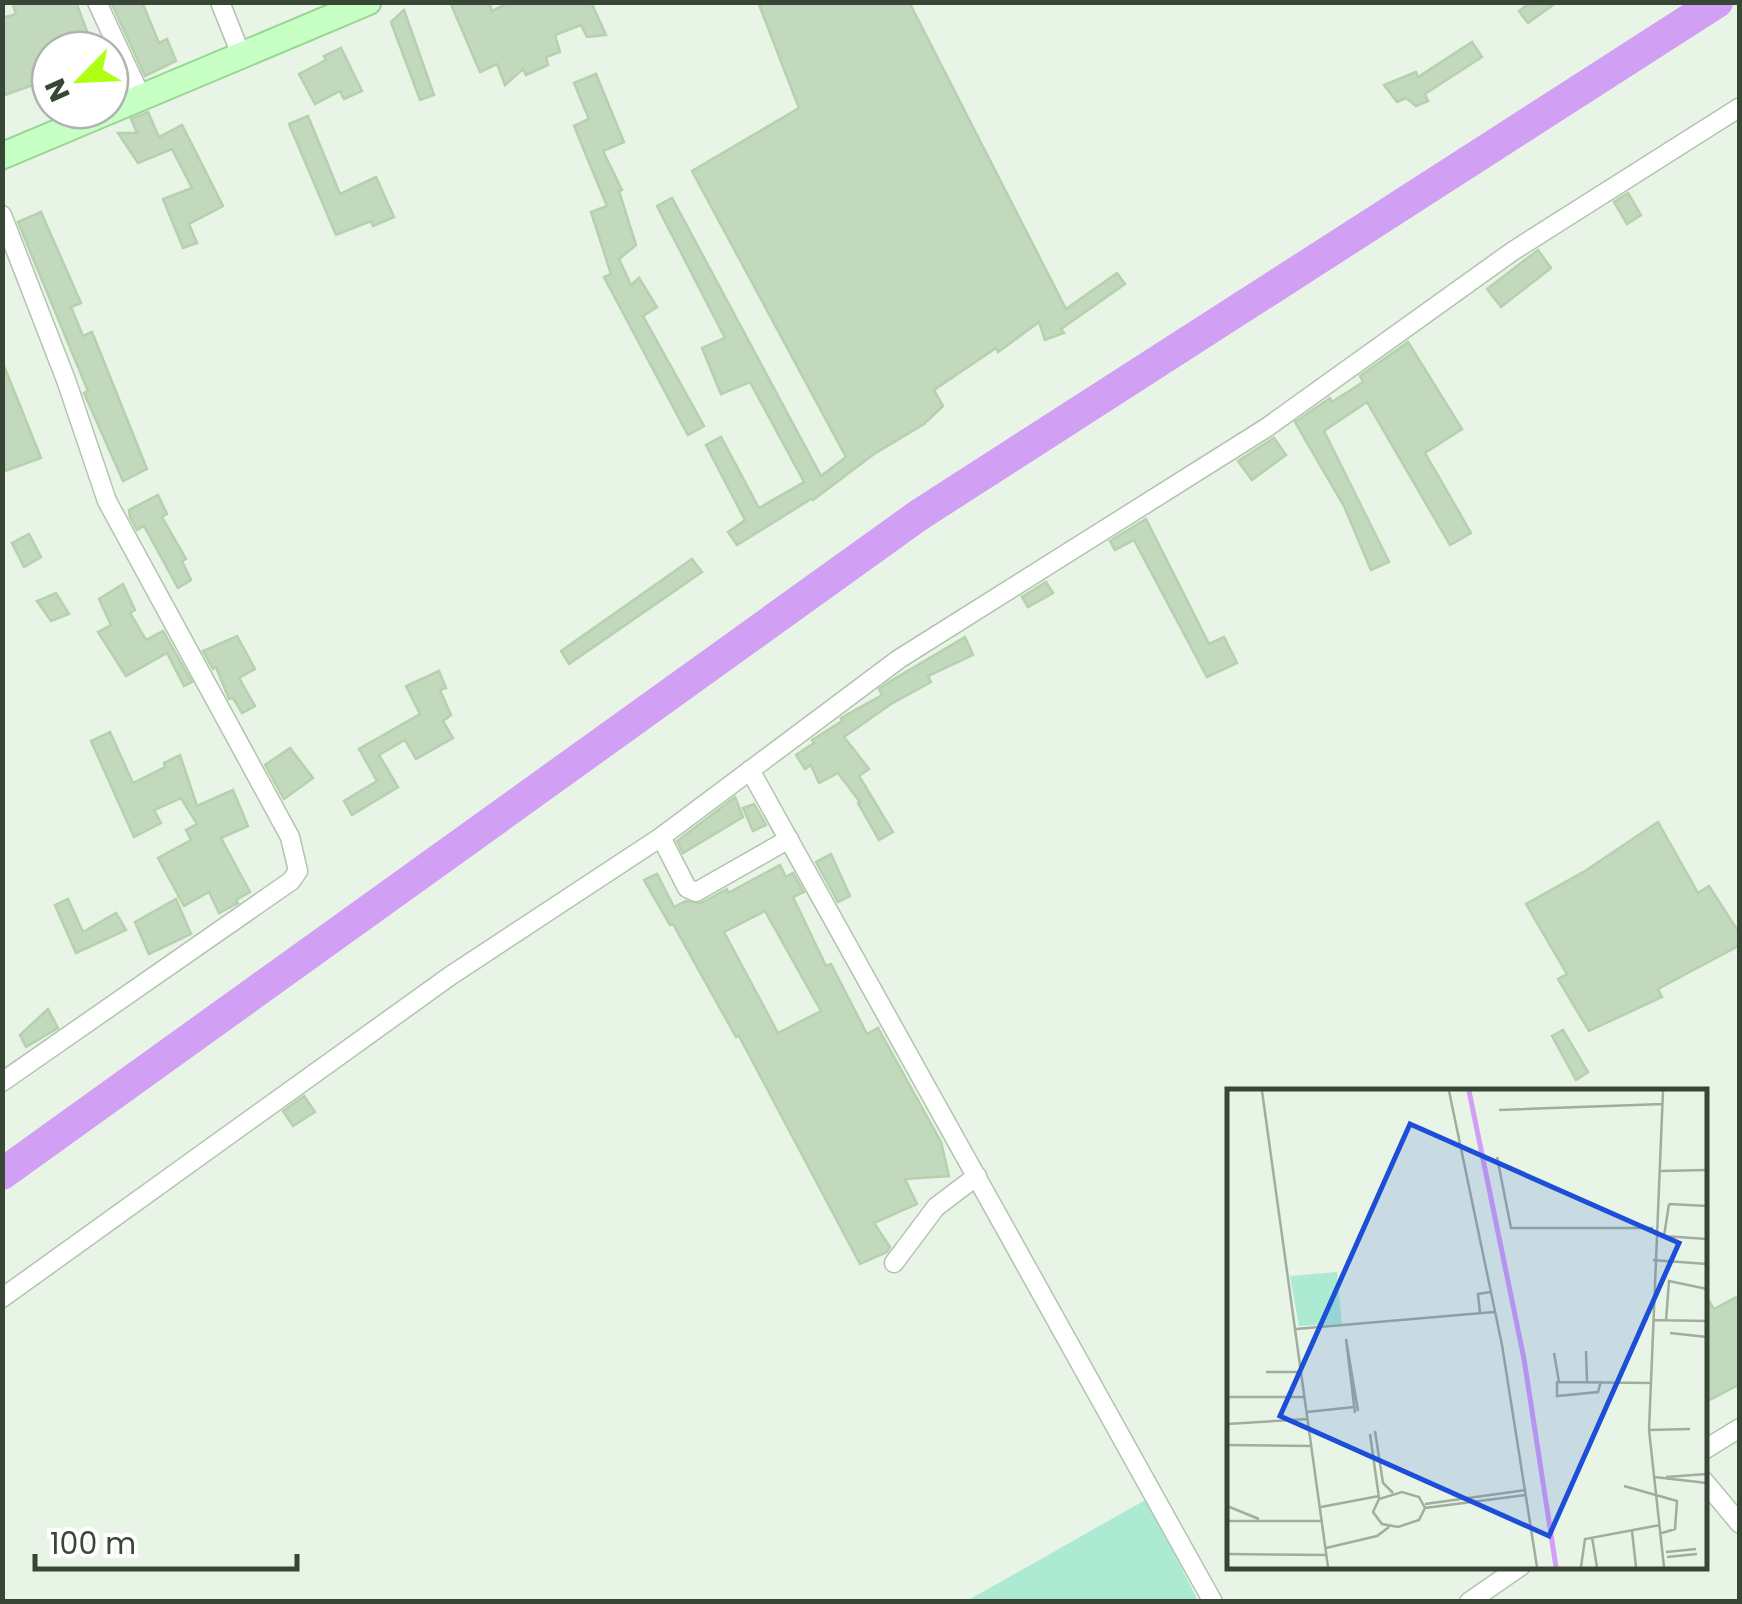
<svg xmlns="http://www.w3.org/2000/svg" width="1742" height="1604" font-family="Poppins,sans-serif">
	<rect width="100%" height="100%" fill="#e7f4e6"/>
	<path fill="#acead4" d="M1147,1499L1198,1601L965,1602Z"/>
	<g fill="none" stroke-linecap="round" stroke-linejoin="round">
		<path stroke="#d19ff3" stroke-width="32" d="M2,1174L919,515L1717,2"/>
	</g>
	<g fill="#c3d9be" stroke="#b5d1ad" stroke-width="2.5" fill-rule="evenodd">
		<path d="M12,2H76L94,50H50V79L2,96V18L16,14Z"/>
		<path d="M111,2H142L159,43L167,39L176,61L145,76Z"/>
		<path d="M450,2H489L492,11L511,2H591L606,35L587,37L581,25L555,35L560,52L546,57L548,65L526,75L523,69L505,85L497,64L480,72Z"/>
		<path d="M758,2H909L1066,309L1117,273L1125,284L1061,329L1064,333L1045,340L1039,322L998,352L996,348L934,390L943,406L924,424L874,454L813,500L811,499L737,545L728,532L745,520L706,445L721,437L759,508L804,482L750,382L721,394L702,348L725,338L657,206L672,198L821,476L846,457L692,171L799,108Z"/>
		<path d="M1531,2H1557L1528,23L1519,11Z"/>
		<path d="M404,10L434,95L420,100L391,22Z"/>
		<path d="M1472,42L1482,57L1425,94L1428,101L1416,106L1406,98L1397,102L1384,85L1416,72L1418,77Z"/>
		<path d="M341,48L362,91L344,99L340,91L315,104L299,74L326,60L324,56Z"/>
		<path d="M596,74L624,142L603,151L622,190L619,191L636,245L619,259L631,285L639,278L657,307L643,316L704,426L688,435L604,277L611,274L591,212L607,206L574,126L589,119L574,83Z"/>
		<path d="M148,112L159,137L182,125L223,206L189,224L197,243L183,248L163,199L192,188L172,149L138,163L118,133H137L131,119Z"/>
		<path d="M308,116L340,194L376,177L394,217L373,226L371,221L336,235L289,124Z"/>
		<path d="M1628,193L1641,215L1627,224L1614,202Z"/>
		<path d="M41,212L81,303L71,307L83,336L92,332L147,469L123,481L84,393L88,391L18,222Z"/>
		<path d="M1538,250L1551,268L1501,307L1487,289Z"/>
		<path d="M1408,342L1462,429L1425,453L1471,533L1450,545L1367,402L1324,431L1389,562L1371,570L1344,506L1295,422L1330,398L1332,402L1363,382L1360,376Z"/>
		<path d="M2,361L41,458L2,472Z"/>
		<path d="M1274,438L1286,455L1252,480L1238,461Z"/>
		<path d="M158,495L167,514L162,517L186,559L182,561L191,580L178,588L144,526L137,530L130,517L129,510Z"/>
		<path d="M1146,519L1209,644L1224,637L1237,663L1207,677L1134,540L1115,550L1110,541Z"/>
		<path d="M29,534L41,557L24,567L12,543Z"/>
		<path d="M692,559L702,572L569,664L561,651Z"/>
		<path d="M1046,582L1053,593L1028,607L1022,597Z"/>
		<path d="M123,584L135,610L130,613L146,640L163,631L192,682L184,686L167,653L126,676L98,632L111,625L99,599Z"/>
		<path d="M56,593L69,614L51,621L37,601Z"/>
		<path d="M237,636L255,669L239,678L255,706L242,713L233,698L229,699L216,667L213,669L203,651Z"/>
		<path d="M965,637L973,655L928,676L931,682L891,704L844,737L869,769L859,776L893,832L879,840L858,803L860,802L838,773L819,783L811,765L805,769L796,755L814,743L812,740L842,721L841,718L882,695L879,689L889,682Z"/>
		<path d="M439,671L446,688L440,690L451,715L443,721L453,738L416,759L405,740L379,755L398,787L352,815L344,801L377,781L359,749L420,714L406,686Z"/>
		<path d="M110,732L133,783L165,767L164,763L180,755L197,806L233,790L248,826L221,838L250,892L236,900L238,903L219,913L209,892L184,906L158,858L191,840L186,830L197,824L181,798L154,810L161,823L134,837L91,741Z"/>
		<path d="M290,748L313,778L284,799L265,765Z"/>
		<path d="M735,797L743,817L683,853L677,841Z"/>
		<path d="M754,804L766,825L753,831L743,808Z"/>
		<path d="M1658,822L1698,893L1709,886L1740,934V945L1658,989L1662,997L1589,1031L1558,979L1567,974L1526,904L1585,871Z"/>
		<path d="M831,854L850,896L838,902L816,862Z"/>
		<path d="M780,865L786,877L793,873L804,892L793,897L826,966L831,964L867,1034L878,1028L941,1142L949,1176L905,1179L917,1204L874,1223L890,1247L887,1252L860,1264L739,1036L736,1037L673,924L670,925L644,880L657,874L674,907L686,901L701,903L727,889L728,893ZM765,911L821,1011L778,1033L724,932Z"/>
		<path d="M68,899L83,932L116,913L126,930L76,953L55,905Z"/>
		<path d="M176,899L191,934L149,954L135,922Z"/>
		<path d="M48,1009L58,1028L26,1047L20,1035Z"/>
		<path d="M1563,1030L1588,1072L1576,1080L1552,1036Z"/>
		<path d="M304,1096L315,1112L293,1126L283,1111Z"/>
		<path d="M1704,1293L1714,1309L1740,1295V1384L1704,1403Z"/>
	</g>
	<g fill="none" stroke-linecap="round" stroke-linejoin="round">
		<g stroke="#b1c5ae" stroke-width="21">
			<g id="minor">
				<path d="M97,2L142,99"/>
				<path d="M220,2L242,57"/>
				<path d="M2,215L66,380L107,501L290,837L298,871L291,881L2,1082"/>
				<path d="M750,770L1213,1602"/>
				<path d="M661,837L687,888L696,892L789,839"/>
				<path d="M894,1263L936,1207L977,1176"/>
				<path d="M2,1298L450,976L661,837L899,659L1266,428L1513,251L1740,107"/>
				<path d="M1704,1450L1740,1428"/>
				<path d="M1704,1481L1740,1524"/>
				<path d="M1469,1602L1521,1566"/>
			</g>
		</g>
		<g stroke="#98d693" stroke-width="29">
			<path id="secondary" d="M2,156L368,2"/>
		</g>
		<use href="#minor" stroke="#fff" stroke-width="18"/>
		<use href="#secondary" stroke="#c7ffc4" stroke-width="25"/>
	</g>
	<g transform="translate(1227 1089)">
		<rect width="480" height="480" fill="#e7f4e6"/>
		<path d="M110,183L115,235L72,237L63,187Z" fill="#acead4"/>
		<path fill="none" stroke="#d19ff3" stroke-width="5" d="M242,2L297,270L329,478"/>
		<path fill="none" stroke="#a1ae9f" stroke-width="2.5" d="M35,2L101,478M222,2L275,256L310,478M436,2L422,341L437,478M272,21L436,15M270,68L284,139H426M433,82L480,81M442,115L437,147L480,150M442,115L480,117M426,171L480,175M253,224L251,205L263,203M426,231L480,232M439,232L442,192L480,200M69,240L267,223M443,244L480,248M359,262L360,292M327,264L332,293L423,294M39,283H74M330,292V307L371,303L374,292M0,308H78M80,323L127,318M128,324L119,250L131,322M0,335L81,330M422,341L463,340M148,342L156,394L166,404M143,345L152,409M0,356L85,357M427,388L480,394M439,388L480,385M397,397L450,412L448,440L432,445M198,415L299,401M0,417L32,430M94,418L152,407M198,419L192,408L175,403L152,410L146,423L155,435L171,438L192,431L198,419L299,406M0,432H96M405,442L409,478M365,448L370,478M99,459L150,447L162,438M439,463L469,460M0,465L100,466M440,468L470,465M354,478L358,450L433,436"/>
		<path fill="#1d4ed8" fill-opacity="0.15" stroke="#1d4ed8" stroke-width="5" d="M183,35L452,154L322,447L53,327Z"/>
		<rect width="480" height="480" fill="none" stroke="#384635" stroke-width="5"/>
	</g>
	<rect width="1742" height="1604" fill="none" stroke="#384635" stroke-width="10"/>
	<g transform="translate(80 80) rotate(246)"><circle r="48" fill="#ffffff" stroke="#afb5ae" stroke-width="2.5"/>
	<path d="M0-8L18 38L0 25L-18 38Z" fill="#aeff11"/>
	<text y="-15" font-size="28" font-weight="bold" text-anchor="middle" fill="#384635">N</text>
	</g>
	<path d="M35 1554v15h262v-15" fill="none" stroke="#384635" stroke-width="5"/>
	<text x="50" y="1554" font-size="30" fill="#384635" stroke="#ffffff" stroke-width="8" paint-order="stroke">100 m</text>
</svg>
